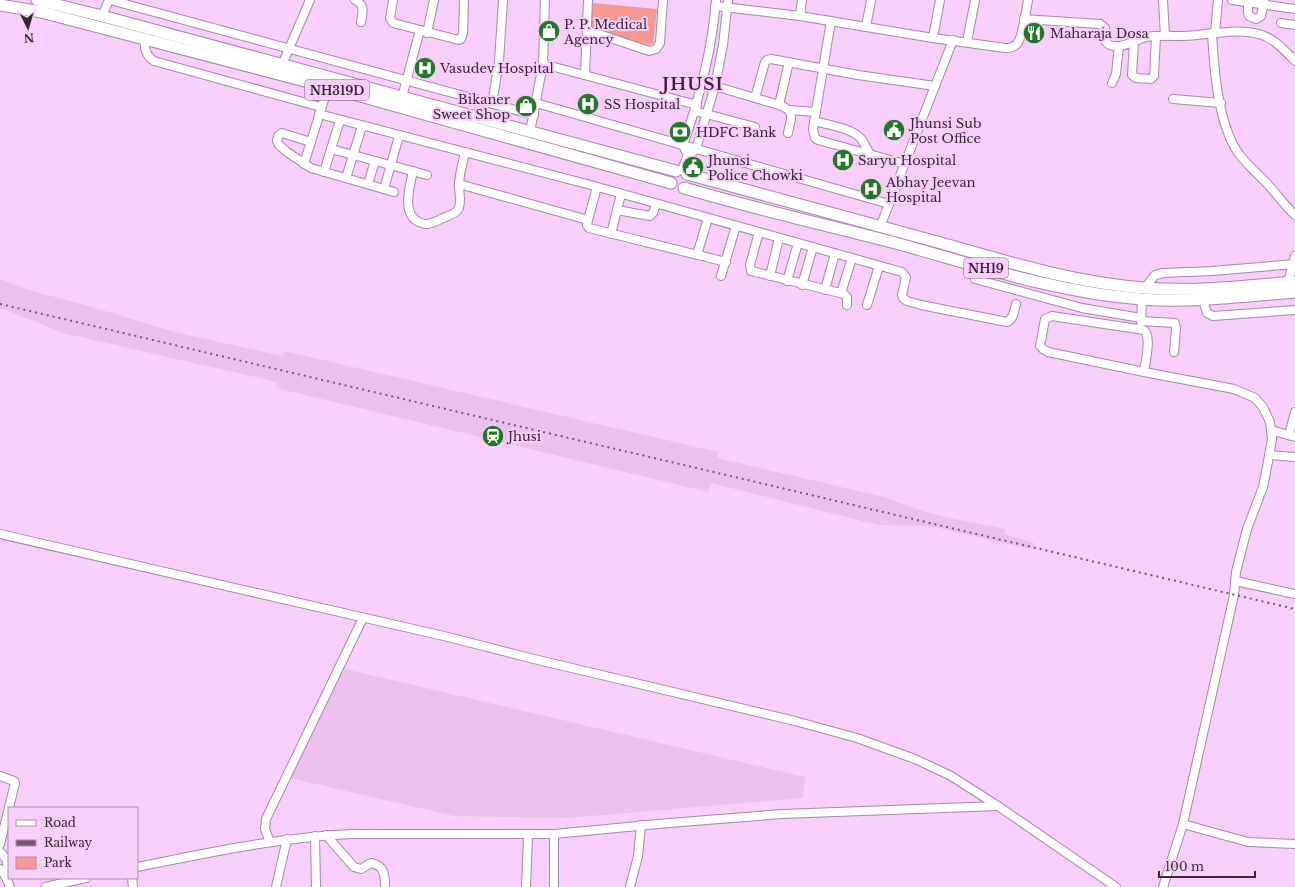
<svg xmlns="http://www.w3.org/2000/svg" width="1295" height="887" font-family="'Libre Baskerville',serif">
	<rect width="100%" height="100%" fill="#f8cefb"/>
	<g fill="#ecbfef">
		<path d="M0,279L29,290L92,307L175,332L283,356L284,351L718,452L717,458L884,497L922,511L954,519L1005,529V534L1034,543L1033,550L930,526L878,525L711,483L708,492L276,388L277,382L63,333L9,311L0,309Z"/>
		<path d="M345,669L805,777L803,798L568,818L454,816L290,778Z"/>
	</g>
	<path fill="#f89892" d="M593,3L657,9L653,45L622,42L590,29Z"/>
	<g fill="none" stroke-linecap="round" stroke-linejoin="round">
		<g stroke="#ab84ae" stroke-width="10">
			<g id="minor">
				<path d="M110,0L534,115"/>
				<path d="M355,0C365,5 363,12 361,22"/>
				<path d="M393,0L390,18L393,23L459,40L461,39L463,33L464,0"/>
				<path d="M1163,0L1165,36"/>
				<path d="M1232,0L1295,9"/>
				<path d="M1248,2V13L1249,16L1256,19L1261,16L1264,1"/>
				<path d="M715,6L800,16L933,38L1005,48C1010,48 1014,47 1017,44C1023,37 1026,10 1028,0"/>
				<path d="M102,16L109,0"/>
				<path d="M800,16L802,0"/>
				<path d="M1024,19L1100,24L1105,28L1106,42C1116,53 1135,40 1146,37C1158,35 1171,36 1183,36C1207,35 1234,28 1259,34C1274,38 1284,50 1295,61"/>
				<path d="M831,21L813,129L815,138L818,140L905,164"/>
				<path d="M1281,23L1295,25"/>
				<path d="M866,27L871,0"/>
				<path d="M587,30L649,51L656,49L660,43L663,0"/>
				<path d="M427,33L434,0"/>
				<path d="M1212,33C1214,69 1218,125 1239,154C1249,167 1261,176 1271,188C1279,197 1286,207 1295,215"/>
				<path d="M1215,33L1218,0"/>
				<path d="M933,38L940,0"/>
				<path d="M145,40C144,48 146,56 154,61L321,107"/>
				<path d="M967,42L975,0"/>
				<path d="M1134,42L1132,75L1136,78L1151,79L1154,76L1156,36"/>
				<path d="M543,64L697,105"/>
				<path d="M282,65L310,0"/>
				<path d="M585,75L588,0"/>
				<path d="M1112,83L1116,74L1119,46"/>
				<path d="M711,85L779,105L789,62"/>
				<path d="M402,97L420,30"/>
				<path d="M755,98L765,62L767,60L771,59L858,75L935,86"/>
				<path d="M1173,99L1221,103"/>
				<path d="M536,103L889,204"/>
				<path d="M492,104L499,61L503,0"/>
				<path d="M779,105C796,111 791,118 788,133"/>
				<path d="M789,110L816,112"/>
				<path d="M695,111L755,127"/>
				<path d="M319,114L587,184L902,272L906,277L902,295L903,298L907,301L921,305L1007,322C1014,319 1014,311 1016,304"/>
				<path d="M814,121C828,125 854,128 862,140C865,144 867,150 870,154"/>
				<path d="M530,132L543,64L545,0"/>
				<path d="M311,142L282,133L278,136L277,141L279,145L287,152L311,168L394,192"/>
				<path d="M331,149L427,175"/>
				<path d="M685,150L683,145C700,97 712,51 716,0"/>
				<path d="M304,164L328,87"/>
				<path d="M682,170L687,157L696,149L715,86L723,45L728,0"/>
				<path d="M413,171C410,186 401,214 419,222C426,226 432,223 439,220C444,217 454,215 458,210C462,203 459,192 459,185C459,174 463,163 465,152"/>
				<path d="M324,172L340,120"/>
				<path d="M346,178L362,126"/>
				<path d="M368,184L375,161"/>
				<path d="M459,184L588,220"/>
				<path d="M597,187L588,220L587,225L589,228L726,262"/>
				<path d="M384,189L399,136"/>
				<path d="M617,210L650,216L653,213L656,204"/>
				<path d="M880,227L953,40"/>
				<path d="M759,232L750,265L751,271L844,294L847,297V305"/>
				<path d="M611,234L621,194"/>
				<path d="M697,255L708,218"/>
				<path d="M721,276L736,226"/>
				<path d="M770,276L779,238"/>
				<path d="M975,279L1082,308L1141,318"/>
				<path d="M787,281L798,243"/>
				<path d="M1288,282L1295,256"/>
				<path d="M802,285L813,247"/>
				<path d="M1145,288L1155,275L1164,273L1212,271L1295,264"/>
				<path d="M825,290L835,253"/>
				<path d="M841,293L852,258"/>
				<path d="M1203,300L1207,313L1213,316L1295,310"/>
				<path d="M867,305L879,266"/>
				<path d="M1141,321L1175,323L1176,329L1174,352"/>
				<path d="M1141,322L1142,299"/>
				<path d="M1144,372C1145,363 1152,337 1144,330L1052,316L1045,319L1040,346L1043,349L1048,352L1144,372L1234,389L1255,398L1263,407L1270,422L1272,439L1267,467L1263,487L1247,529L1236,572L1234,595L1183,824L1163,887"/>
				<path d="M1271,430L1295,437"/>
				<path d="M1289,435L1295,412"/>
				<path d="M1269,455L1295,457"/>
				<path d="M0,534L448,637L534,659L795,721L857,738L915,759L951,776L998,806L1116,887"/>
				<path d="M1235,581L1295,594"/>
				<path d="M0,776L14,781L15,783L0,844"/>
				<path d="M1183,824L1248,842L1295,844"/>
				<path d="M326,835L354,867L361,869L371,863C385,866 385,875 385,887"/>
				<path d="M315,836L316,887"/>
				<path d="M270,842L265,829L266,819L363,618"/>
				<path d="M0,852C9,859 8,867 6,877"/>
				<path d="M137,867C208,853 280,837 352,834H554L669,823L782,814L998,806"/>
				<path d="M0,869L6,877L10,887"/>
				<path d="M132,878L133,887"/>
				<path d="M45,887L86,878"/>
				<path d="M276,887L287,839"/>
				<path d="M526,887L528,835"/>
				<path d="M554,887V834"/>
				<path d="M630,887L638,856L641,825"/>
			</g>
		</g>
		<g stroke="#ab84ae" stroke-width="13">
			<g id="highway">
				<path d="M37,0L102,16L676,171"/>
				<path d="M0,5L41,12L328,87L671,183"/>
				<path d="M687,174C772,197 856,220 941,243C1008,262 1075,283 1145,288C1196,292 1245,286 1295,282"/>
				<path d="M684,188C756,209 830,226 903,245C981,267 1060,293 1141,299C1193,303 1244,296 1295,292"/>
			</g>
		</g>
		<use href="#minor" stroke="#fff" stroke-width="8"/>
		<use href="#highway" stroke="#fff" stroke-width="11"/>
		<path stroke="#715972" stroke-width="2" stroke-dasharray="2 4" stroke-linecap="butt" d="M0,304L1295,609"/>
	</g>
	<defs>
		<g id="shop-disc" transform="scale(1.15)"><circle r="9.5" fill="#217927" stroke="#f8cefb"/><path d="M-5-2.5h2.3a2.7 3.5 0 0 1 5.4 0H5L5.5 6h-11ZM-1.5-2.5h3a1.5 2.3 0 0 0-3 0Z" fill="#fff"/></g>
		<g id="restaurant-disc" transform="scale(1.15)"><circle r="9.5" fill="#217927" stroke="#f8cefb"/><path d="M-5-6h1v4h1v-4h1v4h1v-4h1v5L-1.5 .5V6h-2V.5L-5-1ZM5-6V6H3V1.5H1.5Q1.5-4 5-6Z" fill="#fff"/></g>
		<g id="hospital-disc" transform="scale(1.15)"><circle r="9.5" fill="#217927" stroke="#f8cefb"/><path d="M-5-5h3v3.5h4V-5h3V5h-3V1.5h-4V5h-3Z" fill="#fff"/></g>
		<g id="civic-disc" transform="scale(1.15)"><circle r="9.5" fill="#217927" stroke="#f8cefb"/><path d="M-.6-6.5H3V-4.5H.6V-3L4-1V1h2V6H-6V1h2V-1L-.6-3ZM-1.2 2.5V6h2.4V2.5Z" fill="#fff"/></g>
		<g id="bank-disc" transform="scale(1.15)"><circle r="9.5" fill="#217927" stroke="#f8cefb"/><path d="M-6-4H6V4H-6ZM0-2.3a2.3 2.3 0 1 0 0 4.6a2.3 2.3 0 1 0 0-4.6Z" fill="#fff"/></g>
		<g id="station-disc" transform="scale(1.15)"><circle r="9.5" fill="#217927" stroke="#f8cefb"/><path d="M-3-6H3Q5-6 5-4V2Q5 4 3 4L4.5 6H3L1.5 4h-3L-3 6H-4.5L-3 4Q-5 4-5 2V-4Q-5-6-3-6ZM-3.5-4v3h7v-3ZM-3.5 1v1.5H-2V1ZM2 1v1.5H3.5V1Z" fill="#fff"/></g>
	</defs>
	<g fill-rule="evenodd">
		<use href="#shop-disc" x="549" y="31"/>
		<use href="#restaurant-disc" x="1034" y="33"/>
		<use href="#hospital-disc" x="425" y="68"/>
		<use href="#hospital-disc" x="588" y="104"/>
		<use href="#shop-disc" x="526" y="106"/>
		<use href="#civic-disc" x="894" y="130"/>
		<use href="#bank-disc" x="680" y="132"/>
		<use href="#hospital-disc" x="843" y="160"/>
		<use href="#civic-disc" x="693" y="167"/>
		<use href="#hospital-disc" x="871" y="189"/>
		<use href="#station-disc" x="493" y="436"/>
	</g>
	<g text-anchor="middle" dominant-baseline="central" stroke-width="4" stroke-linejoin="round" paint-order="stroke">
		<g fill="#f8cefb" stroke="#715972" stroke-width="1">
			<rect x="305" y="80" width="64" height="20" rx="3"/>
			<rect x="964" y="258" width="44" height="20" rx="3"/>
		</g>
		<g font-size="12" font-weight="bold" fill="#372738">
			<text x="337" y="90">NH319D</text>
			<text x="986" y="268">NH19</text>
		</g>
		<g font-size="13" fill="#372738" stroke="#f8cefb" text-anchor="start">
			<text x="564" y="24">P. P. Medical<tspan x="564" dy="15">Agency</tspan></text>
			<text x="1050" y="33">Maharaja Dosa</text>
			<text x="440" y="68">Vasudev Hospital</text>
			<text x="510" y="99" text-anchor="end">Bikaner<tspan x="510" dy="15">Sweet Shop</tspan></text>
			<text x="604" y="104">SS Hospital</text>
			<text x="910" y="123">Jhunsi Sub<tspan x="910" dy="15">Post Office</tspan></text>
			<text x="696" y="132">HDFC Bank</text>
			<text x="708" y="160">Jhunsi<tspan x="708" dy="15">Police Chowki</tspan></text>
			<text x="858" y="160">Saryu Hospital</text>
			<text x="886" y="182">Abhay Jeevan<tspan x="886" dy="15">Hospital</tspan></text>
			<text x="508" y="436">Jhusi</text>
		</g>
		<g font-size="17" font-weight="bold" letter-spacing="1" fill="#3d1d40" stroke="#f8cefb">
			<text x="693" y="84">JHUSI</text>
		</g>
	</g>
	<rect x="8" y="807" width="130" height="72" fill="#f8cefb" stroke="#ab8bad"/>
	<rect x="16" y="820" width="20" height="6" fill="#ffffff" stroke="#ab8bad"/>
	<text x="44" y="827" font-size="12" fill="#372738">Road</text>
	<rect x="16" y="840" width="20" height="6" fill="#715972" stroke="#ab8bad"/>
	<text x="44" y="847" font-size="12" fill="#372738">Railway</text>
	<rect x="16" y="857" width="20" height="12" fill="#f89892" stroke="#ab8bad"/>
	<text x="44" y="867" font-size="12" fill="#372738">Park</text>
	<g transform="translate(28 28) rotate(175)" stroke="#f8cefb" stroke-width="3" paint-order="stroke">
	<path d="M0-3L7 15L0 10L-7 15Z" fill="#372738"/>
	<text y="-6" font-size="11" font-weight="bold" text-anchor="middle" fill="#372738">N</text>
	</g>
	<path d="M1159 871v6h96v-6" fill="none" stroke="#372738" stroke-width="2"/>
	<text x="1165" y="871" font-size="12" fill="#372738" stroke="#f8cefb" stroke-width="3" paint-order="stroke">100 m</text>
</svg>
